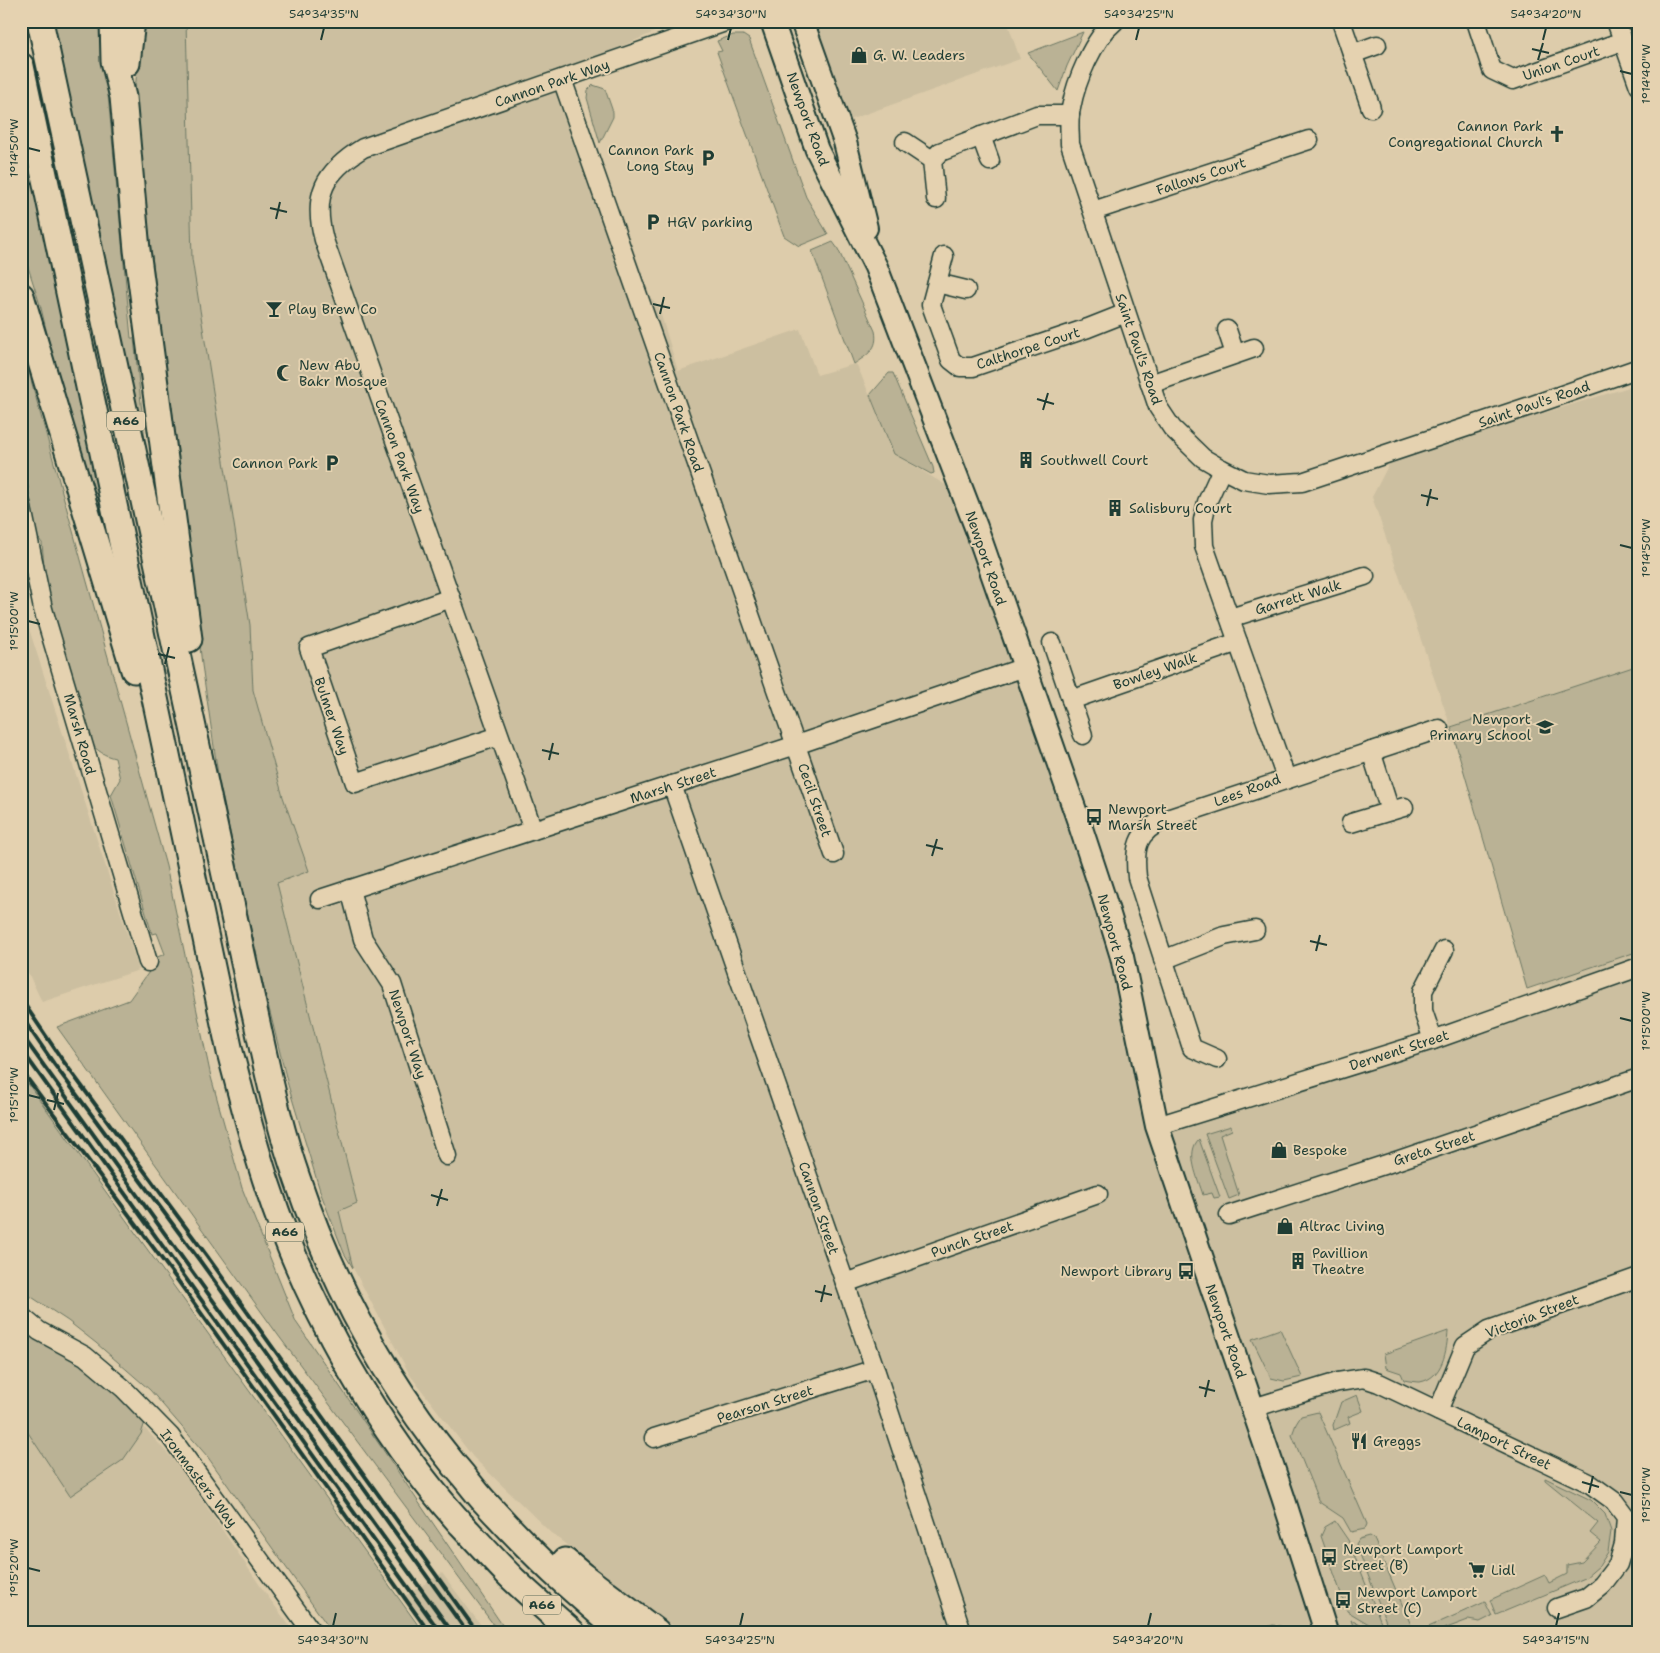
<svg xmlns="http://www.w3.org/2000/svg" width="1660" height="1653" font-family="'Shantell Sans',sans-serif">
	<rect width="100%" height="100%" fill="#ddccab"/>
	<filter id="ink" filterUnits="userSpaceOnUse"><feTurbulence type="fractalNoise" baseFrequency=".02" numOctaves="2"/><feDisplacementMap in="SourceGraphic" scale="10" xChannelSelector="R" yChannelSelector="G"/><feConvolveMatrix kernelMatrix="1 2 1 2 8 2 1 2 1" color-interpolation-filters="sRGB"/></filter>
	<g filter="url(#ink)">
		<g fill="#ccbfa0">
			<path d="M186,21H679L568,70L651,298L658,305L678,371L800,329L817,375L854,364L857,365L894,454L964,496L1079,822L1157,1125L1639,965V1632H680L551,1533L473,1457L410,1375L353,1268L339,1211L357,1203L277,883L309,871L283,797L253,690L250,625L192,259Z"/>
			<path d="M809,21H1007L1020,59L846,121Z"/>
			<path d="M1639,384V958L1543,996L1372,497L1391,460Z"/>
			<path d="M21,604L139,970L42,1002L21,958Z"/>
			<path d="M21,1343L143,1426L179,1466L261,1587L294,1632H21Z"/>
			<path d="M442,1573L486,1632H426L402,1598Z"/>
		</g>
		<g fill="#bab295" stroke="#6c7864">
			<path d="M51,21H101L131,338H134L146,449L140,451Z"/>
			<path d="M142,21H186L192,259L250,625L253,690L283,797L309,871L277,883L357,1203L339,1211L353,1268L344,1253L321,1194L288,1085L261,976L219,781L202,665L181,472L161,330L146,207L135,90Z"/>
			<path d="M1083,32L1067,66L1058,91L1028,53Z"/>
			<path d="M733,35H743L749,39L806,197L828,234L799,246L784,236L717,52L722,51L717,41Z"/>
			<path d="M593,85L605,89L613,112V117L600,143L587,98L588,90Z"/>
			<path d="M21,121L59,294L116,573L58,380L41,308L21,245Z"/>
			<path d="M833,242L838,249L875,331C879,349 867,355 854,364L812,251Z"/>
			<path d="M21,344L166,866L211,1077L242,1188L296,1322L507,1632H499L278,1335L57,1027L129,1000L151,969L152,959L165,954L157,933L152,934L111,795L120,779L115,758C105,756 98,751 90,743L55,622L45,576L42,543L36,535L21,445Z"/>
			<path d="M889,373H893L933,467L934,473L931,474L894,454L870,395Z"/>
			<path d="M1639,665V951L1527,989L1451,727Z"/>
			<path d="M21,1074L423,1632H332L207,1456L150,1390L96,1343L68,1321L21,1290Z"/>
			<path d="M1231,1126L1232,1130L1220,1135L1239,1195L1229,1199L1205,1134Z"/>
			<path d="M1199,1139L1220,1197L1214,1198L1212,1193L1203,1195C1198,1178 1185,1153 1199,1139Z"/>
			<path d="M1280,1329L1302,1377L1284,1381L1271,1378L1252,1339Z"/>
			<path d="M21,1331C32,1334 42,1341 52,1346C90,1368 115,1391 145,1422L141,1434L123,1460L70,1496L21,1422Z"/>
			<path d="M1448,1331C1447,1350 1443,1378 1420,1382C1415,1382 1409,1381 1404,1380L1401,1373L1386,1368L1384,1354Z"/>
			<path d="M1357,1395L1363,1411L1348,1417L1350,1423L1334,1430L1333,1425L1341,1402Z"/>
			<path d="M1318,1412L1367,1524L1365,1529L1351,1532L1343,1518L1319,1502L1292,1435L1296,1424L1301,1416Z"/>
			<path d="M1545,1478L1591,1500L1605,1514L1611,1531L1608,1552L1599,1566L1585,1578L1496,1615L1490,1600L1545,1575L1549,1583L1567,1574V1565L1582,1562L1601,1542L1590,1533L1598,1523L1545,1480Z"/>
			<path d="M1335,1521L1348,1540L1385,1632H1382L1347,1611L1321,1536L1325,1527Z"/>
			<path d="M1370,1536L1374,1539L1411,1625L1397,1632H1390L1356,1544L1359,1539Z"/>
			<path d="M1485,1602L1492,1616L1480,1622L1468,1620L1436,1632H1425L1424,1629Z"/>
			<path d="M1351,1620L1373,1632H1355Z"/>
			<path d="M1273,1625L1291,1628L1294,1632H1284L1276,1628L1268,1632H1256L1258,1630Z"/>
		</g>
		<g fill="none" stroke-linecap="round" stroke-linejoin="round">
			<g stroke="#1f3d34" stroke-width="21">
				<g id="minor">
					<path d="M1115,21C1093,39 1076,81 1071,108C1068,120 1070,132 1070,144L1158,407L1172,428L1203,458L1222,469L1244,480L1269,484L1302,482L1533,405L1639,368"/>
					<path d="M1341,21L1371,108"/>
					<path d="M1477,21V24L1492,70L1513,80L1623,41"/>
					<path d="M1616,21L1639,86"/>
					<path d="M1352,54L1377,45"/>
					<path d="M562,79L834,854"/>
					<path d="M981,136L990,161"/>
					<path d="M905,142L932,160L936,199"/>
					<path d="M932,160L940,152L1037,115H1070"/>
					<path d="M1093,211L1309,140"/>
					<path d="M944,256L931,305L951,360L960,367H973L1088,328L1126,313"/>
					<path d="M937,283L966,290"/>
					<path d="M1227,330L1235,354"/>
					<path d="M1150,384L1254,348"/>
					<path d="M1222,469L1207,502L1203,520L1204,546L1286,778"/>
					<path d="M21,503L43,609L148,962"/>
					<path d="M451,598L309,648L355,783L499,736"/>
					<path d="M1230,618L1365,576"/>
					<path d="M1052,643L1083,735"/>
					<path d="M1071,700L1238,642"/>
					<path d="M1371,751L1390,811"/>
					<path d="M672,785L875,1369L962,1632"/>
					<path d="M1351,823L1404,807"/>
					<path d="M533,830L324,240C312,195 324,172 363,148L728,21"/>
					<path d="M350,889L363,939L392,984L447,1156"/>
					<path d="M320,899L796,745L1025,667"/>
					<path d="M1163,960L1224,936L1255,930"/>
					<path d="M1433,1040L1423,1011V991L1444,950"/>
					<path d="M1217,1059L1192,1048L1137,877C1134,849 1136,832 1164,820L1439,729"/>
					<path d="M1157,1126L1433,1040L1639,967"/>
					<path d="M1229,1215L1399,1160L1639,1078"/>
					<path d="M845,1283L1098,1194"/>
					<path d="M21,1316L39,1331L85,1356L123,1388L170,1436L312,1632"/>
					<path d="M1253,1408L1338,1382L1364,1378L1379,1383L1589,1483L1614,1501L1626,1517L1624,1544L1618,1564L1602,1585L1586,1598L1557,1608"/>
					<path d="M1438,1411L1465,1346L1489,1330L1639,1277"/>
					<path d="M654,1438L875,1369"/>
				</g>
			</g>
			<g stroke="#1f3d34" stroke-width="26">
				<g id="major">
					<path d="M772,21L817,150L876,267L976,527L1079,822L1103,895L1122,957L1157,1126L1283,1497L1326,1632"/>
					<path d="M802,21L845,142L866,228"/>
				</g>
			</g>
			<g stroke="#1f3d34" stroke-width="29">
				<g id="highway">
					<path d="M40,21L262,1046C272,1091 282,1135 297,1178C332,1282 386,1381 455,1466C465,1477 474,1490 484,1501C506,1525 529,1549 553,1572C575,1592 598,1612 621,1632"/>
					<path d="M113,21L114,61L123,97L137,250L189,639"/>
					<path d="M127,63L132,21"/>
					<path d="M21,66L230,1052C242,1097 253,1143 268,1187C307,1306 377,1431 461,1524C478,1542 495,1561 513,1579C532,1597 552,1614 572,1632"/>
					<path d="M21,296L134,670"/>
					<path d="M565,1561L583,1576L657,1632"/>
				</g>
			</g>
			<use href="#minor" stroke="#e5d2b0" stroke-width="18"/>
			<use href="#major" stroke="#e5d2b0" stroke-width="22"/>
			<use href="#highway" stroke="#e5d2b0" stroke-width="25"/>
			<g stroke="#1f3d34" stroke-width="4">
				<path d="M21,999L61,1058L207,1256L477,1632"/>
				<path d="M21,1016L54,1064L200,1261L467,1632"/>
				<path d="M21,1034L452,1632"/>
				<path d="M21,1049L440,1632"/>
				<path d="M21,1070L176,1278L429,1632"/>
			</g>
		</g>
	</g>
	<path fill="none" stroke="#1f3d34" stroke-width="2" d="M321,40L324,28M728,40L731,28M1136,40L1139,28M1543,40L1546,28M1532,49L1549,53M1538,60L1543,43M1620,71L1632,74M28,148L40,151M270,208L287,212M276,219L280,202M653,304L670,308M660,314L664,297M1037,399L1054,404M1043,410L1048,393M1421,495L1438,499M1427,506L1431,489M1620,545L1632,548M28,621L40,624M158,654L175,658M165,664L169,647M542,750L559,754M549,760L553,743M926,845L943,849M932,856L937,839M1310,941L1327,945M1316,951L1320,935M1620,1018L1632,1021M28,1095L40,1098M47,1100L64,1104M54,1110L58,1093M431,1195L448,1200M437,1206L442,1189M815,1291L832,1295M821,1302L825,1285M1199,1387L1215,1391M1205,1397L1209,1380M1582,1482L1599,1487M1620,1492L1632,1495M1589,1493L1593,1476M28,1568L40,1571M333,1626L336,1613M740,1626L743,1613M1148,1626L1151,1613M1556,1626L1559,1613"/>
	<defs>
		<g id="shop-bare" transform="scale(1.35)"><path d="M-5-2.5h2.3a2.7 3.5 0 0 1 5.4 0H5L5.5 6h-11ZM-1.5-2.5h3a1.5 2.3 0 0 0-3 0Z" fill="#1f3d34" stroke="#e5d2b0" stroke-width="2.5" paint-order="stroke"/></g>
		<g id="church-bare" transform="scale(1.35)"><path d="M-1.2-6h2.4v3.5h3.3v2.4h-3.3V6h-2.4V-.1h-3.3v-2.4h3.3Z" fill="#1f3d34" stroke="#e5d2b0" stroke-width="2.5" paint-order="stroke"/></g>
		<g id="parking-bare" transform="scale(1.35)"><path d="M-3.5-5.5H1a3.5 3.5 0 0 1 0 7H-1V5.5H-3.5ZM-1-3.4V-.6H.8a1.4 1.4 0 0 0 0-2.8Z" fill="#1f3d34" stroke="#e5d2b0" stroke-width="2.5" paint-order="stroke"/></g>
		<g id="bar-bare" transform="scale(1.35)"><path d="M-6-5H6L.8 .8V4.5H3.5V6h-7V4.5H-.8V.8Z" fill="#1f3d34" stroke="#e5d2b0" stroke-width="2.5" paint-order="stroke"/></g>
		<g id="mosque-bare" transform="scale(1.35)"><path d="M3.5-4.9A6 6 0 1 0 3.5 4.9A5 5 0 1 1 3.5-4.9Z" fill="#1f3d34" stroke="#e5d2b0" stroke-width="2.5" paint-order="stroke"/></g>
		<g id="building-bare" transform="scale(1.35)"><path d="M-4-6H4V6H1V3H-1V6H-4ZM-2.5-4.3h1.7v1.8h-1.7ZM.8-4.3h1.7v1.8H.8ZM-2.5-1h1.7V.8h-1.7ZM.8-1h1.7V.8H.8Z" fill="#1f3d34" stroke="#e5d2b0" stroke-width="2.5" paint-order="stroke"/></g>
		<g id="school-bare" transform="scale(1.35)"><path d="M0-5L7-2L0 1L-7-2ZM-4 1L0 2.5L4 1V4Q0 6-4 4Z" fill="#1f3d34" stroke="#e5d2b0" stroke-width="2.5" paint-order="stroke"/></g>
		<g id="bus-bare" transform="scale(1.35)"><path d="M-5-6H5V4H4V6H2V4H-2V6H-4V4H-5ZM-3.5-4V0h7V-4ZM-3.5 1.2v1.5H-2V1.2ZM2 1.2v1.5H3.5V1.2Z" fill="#1f3d34" stroke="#e5d2b0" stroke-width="2.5" paint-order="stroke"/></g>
		<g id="restaurant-bare" transform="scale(1.35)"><path d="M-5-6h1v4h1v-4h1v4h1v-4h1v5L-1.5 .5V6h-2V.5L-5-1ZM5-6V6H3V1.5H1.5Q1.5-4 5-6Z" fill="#1f3d34" stroke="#e5d2b0" stroke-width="2.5" paint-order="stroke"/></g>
		<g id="supermarket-bare" transform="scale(1.35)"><path d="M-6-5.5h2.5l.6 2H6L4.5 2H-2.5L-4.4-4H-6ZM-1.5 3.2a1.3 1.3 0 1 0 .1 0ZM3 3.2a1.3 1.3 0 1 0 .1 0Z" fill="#1f3d34" stroke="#e5d2b0" stroke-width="2.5" paint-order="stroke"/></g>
	</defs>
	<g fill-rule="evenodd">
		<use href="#shop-bare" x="859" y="55"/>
		<use href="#church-bare" x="1557" y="134"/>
		<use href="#parking-bare" x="708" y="158"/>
		<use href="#parking-bare" x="653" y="222"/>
		<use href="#bar-bare" x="274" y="309"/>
		<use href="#mosque-bare" x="285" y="373"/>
		<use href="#building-bare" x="1026" y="460"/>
		<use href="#parking-bare" x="332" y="463"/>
		<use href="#building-bare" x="1115" y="508"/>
		<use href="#school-bare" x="1545" y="727"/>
		<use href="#bus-bare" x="1094" y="817"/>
		<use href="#shop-bare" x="1279" y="1150"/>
		<use href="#shop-bare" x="1285" y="1226"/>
		<use href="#building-bare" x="1298" y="1261"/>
		<use href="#bus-bare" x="1186" y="1271"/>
		<use href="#restaurant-bare" x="1359" y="1441"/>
		<use href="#bus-bare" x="1329" y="1557"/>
		<use href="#supermarket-bare" x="1477" y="1570"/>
		<use href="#bus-bare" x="1343" y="1600"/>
	</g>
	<g text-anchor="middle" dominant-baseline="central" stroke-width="4" stroke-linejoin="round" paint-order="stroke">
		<g fill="#e5d2b0" stroke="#5a6a59" stroke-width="1">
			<rect x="107" y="411.5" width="38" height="19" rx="4"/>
			<rect x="266" y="1222.5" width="38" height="19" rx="4"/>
			<rect x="523" y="1595.5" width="38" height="19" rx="4"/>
		</g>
		<g font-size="12" font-weight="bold" fill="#1f3d34">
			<text x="126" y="421">A66</text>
			<text x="285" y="1232">A66</text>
			<text x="542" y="1605">A66</text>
		</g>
		<g font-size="14" fill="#1f3d34" stroke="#e5d2b0" text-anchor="start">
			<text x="873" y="55">G. W. Leaders</text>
			<text x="1543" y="126" text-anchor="end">Cannon Park<tspan x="1543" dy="16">Congregational Church</tspan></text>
			<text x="694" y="150" text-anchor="end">Cannon Park<tspan x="694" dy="16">Long Stay</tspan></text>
			<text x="667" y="222">HGV parking</text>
			<text x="288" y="309">Play Brew Co</text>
			<text x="299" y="365">New Abu<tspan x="299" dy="16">Bakr Mosque</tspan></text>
			<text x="1040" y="460">Southwell Court</text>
			<text x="318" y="463" text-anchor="end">Cannon Park</text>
			<text x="1129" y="508">Salisbury Court</text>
			<text x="1531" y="719" text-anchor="end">Newport<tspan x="1531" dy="16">Primary School</tspan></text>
			<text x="1108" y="809">Newport<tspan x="1108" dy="16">Marsh Street</tspan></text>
			<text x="1293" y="1150">Bespoke</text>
			<text x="1299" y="1226">Altrac Living</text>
			<text x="1312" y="1253">Pavillion<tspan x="1312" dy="16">Theatre</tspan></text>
			<text x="1172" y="1271" text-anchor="end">Newport Library</text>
			<text x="1373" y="1441">Greggs</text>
			<text x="1343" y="1549">Newport Lamport<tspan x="1343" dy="16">Street (B)</tspan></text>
			<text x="1491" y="1570">Lidl</text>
			<text x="1357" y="1592">Newport Lamport<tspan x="1357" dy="16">Street (C)</tspan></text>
		</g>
		<g font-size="14" fill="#1f3d34" stroke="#e5d2b0">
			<text transform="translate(1561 63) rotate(-19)">Union Court</text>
			<text transform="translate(552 83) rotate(-19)">Cannon Park Way</text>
			<text transform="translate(808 119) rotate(70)">Newport Road</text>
			<text transform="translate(1201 176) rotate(-18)">Fallows Court</text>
			<text transform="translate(1028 348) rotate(-18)">Calthorpe Court</text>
			<text transform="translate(1139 349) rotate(71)">Saint Paul's Road</text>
			<text transform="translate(1534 404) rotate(-19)">Saint Paul's Road</text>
			<text transform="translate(679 412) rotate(71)">Cannon Park Road</text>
			<text transform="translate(400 456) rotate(70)">Cannon Park Way</text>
			<text transform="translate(986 558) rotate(71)">Newport Road</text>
			<text transform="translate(1298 597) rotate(-17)">Garrett Walk</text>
			<text transform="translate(1155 671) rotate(-19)">Bowley Walk</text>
			<text transform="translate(332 716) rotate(71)">Bulmer Way</text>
			<text transform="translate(80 734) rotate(74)">Marsh Road</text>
			<text transform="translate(673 785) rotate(-18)">Marsh Street</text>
			<text transform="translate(1247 790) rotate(-20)">Lees Road</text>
			<text transform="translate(815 800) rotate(71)">Cecil Street</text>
			<text transform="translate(1115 942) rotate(75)">Newport Road</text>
			<text transform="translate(408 1034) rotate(72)">Newport Way</text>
			<text transform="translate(1399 1050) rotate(-18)">Derwent Street</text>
			<text transform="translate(1434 1148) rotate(-18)">Greta Street</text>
			<text transform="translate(819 1208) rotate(71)">Cannon Street</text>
			<text transform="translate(972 1239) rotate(-19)">Punch Street</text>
			<text transform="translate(1532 1316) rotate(-21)">Victoria Street</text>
			<text transform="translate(1226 1331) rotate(71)">Newport Road</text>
			<text transform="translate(765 1404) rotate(-17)">Pearson Street</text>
			<text transform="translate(1504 1443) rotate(26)">Lamport Street</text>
			<text transform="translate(199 1478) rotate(53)">Ironmasters Way</text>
		</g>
	</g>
	<rect width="1660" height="1653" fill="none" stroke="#e5d2b0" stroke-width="55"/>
	<rect x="28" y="28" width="1604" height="1598" fill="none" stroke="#1f3d34" stroke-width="2"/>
	<g font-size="12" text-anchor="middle" fill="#1f3d34">
		<text x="324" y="18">54°34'35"N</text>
		<text x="731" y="18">54°34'30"N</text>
		<text x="1139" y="18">54°34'25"N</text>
		<text x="1546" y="18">54°34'20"N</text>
		<text transform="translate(1646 74) rotate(-90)" y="4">1°14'40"W</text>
		<text transform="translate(14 148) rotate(-90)" y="4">1°14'50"W</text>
		<text transform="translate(1646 548) rotate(-90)" y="4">1°14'50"W</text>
		<text transform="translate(14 621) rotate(-90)" y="4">1°15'00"W</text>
		<text transform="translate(1646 1021) rotate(-90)" y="4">1°15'00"W</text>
		<text transform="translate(14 1095) rotate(-90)" y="4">1°15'10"W</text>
		<text transform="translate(1646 1495) rotate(-90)" y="4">1°15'10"W</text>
		<text transform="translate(14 1568) rotate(-90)" y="4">1°15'20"W</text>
		<text x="333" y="1644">54°34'30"N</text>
		<text x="740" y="1644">54°34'25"N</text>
		<text x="1148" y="1644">54°34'20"N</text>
		<text x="1556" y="1644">54°34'15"N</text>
	</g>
</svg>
